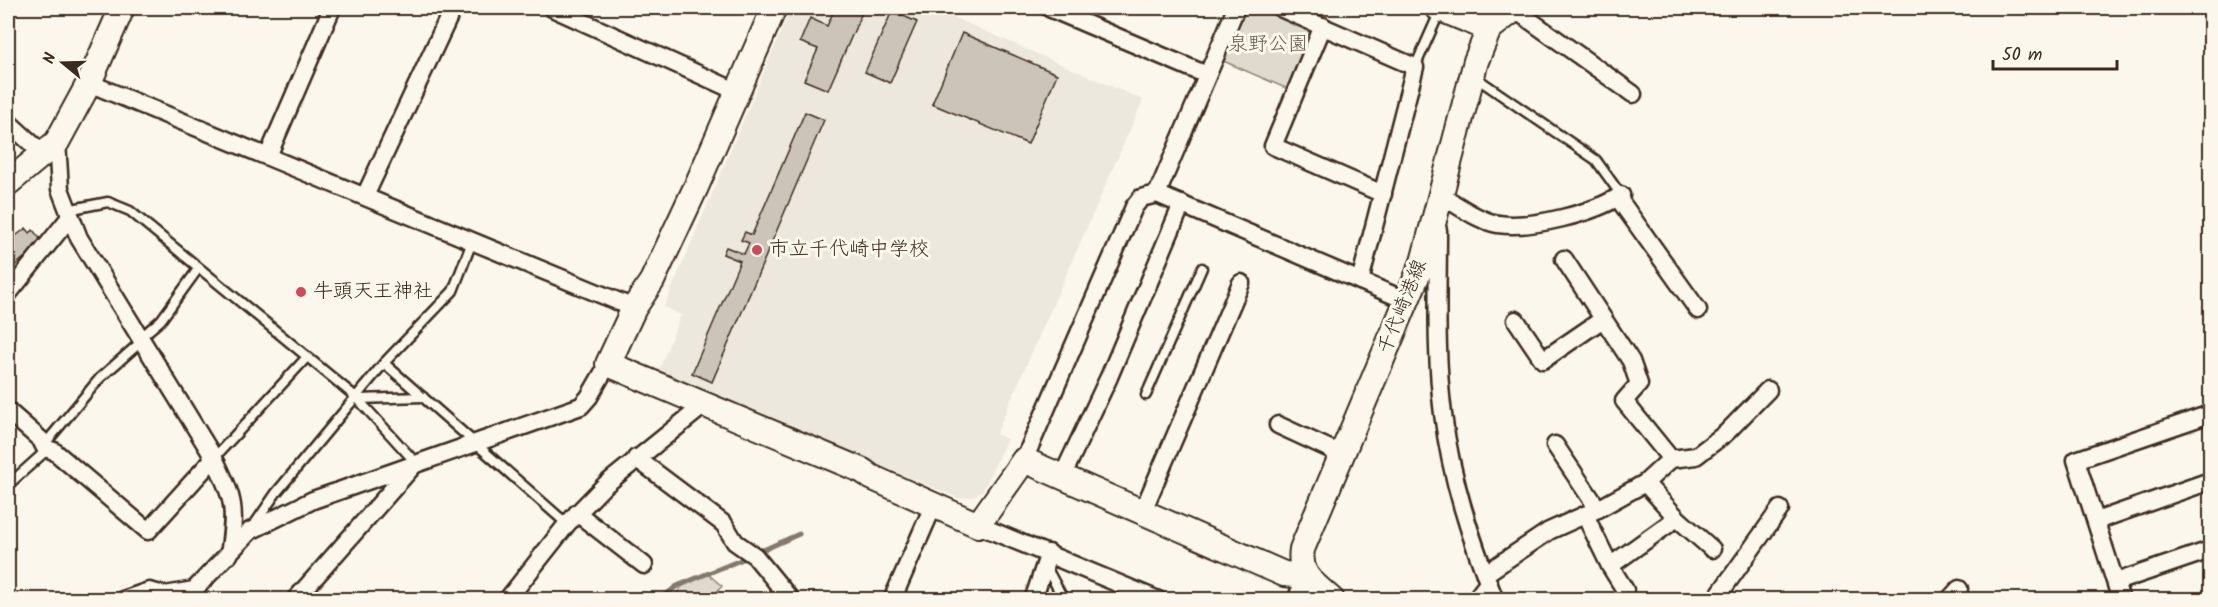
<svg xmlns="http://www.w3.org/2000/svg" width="2218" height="607" font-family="Kalam,'Klee One',sans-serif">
	<rect width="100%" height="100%" fill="#fbf7ec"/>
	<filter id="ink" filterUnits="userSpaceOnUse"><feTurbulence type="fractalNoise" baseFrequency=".0167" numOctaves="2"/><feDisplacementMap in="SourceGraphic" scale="12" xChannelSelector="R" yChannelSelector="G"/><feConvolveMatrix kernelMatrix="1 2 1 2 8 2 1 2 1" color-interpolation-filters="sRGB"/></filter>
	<g filter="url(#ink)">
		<path fill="#ede8dd" d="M791,8H932L1143,100L996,434L1007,439L983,490L973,497L958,498L658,372L681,315L664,307Z"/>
		<g fill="#dfd9ce" stroke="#8d8276" stroke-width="1.5">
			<path d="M1243,8H1263L1308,26L1312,35L1290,90L1221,60Z"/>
			<path d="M708,574L722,586L710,599H680L676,595L681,587Z"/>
		</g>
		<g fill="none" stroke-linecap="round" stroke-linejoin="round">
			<g stroke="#85796d" stroke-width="5">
				<path d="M761,551L799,534"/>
				<path d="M659,600L677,586L743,559"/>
			</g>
		</g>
		<g fill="#ccc4b9" stroke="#3b2a1e" stroke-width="1.5">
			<path d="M835,8H864L828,90L804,80L818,49L800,42L810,18L827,26Z"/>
			<path d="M892,11L917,22L890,83L865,72Z"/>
			<path d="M962,33L1057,74L1028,144L932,104Z"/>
			<path d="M805,112L824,120L712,382L692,373L740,261L723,254L726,247L744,254L749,243L741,240L745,232L752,235Z"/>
			<path d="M26,228L30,233L33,230L42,241L40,245L8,271V242Z"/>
		</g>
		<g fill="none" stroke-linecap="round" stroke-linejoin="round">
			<g stroke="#3b2a1e" stroke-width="13">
				<g id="lane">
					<path d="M1415,67L1436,20"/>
					<path d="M1475,77L1596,160L1621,195"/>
					<path d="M67,210L108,202L130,211L356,397L416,463"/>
					<path d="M140,338L161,320L198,269"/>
					<path d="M384,363L567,524"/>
					<path d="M1146,395L1202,268"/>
					<path d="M358,399L423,397"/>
					<path d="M44,445L100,378L142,341"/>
					<path d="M214,458L307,357"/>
					<path d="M8,485L48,449"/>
					<path d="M254,525L276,493L384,363L453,291L472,242"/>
					<path d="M1045,565L1064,600"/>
					<path d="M1470,600L1486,579"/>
				</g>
			</g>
			<g stroke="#3b2a1e" stroke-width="21">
				<g id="street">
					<path d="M552,8L738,92"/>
					<path d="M1049,8L1207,75"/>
					<path d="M1236,8L1157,194L1407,301"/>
					<path d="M1280,8L1415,67L1360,281"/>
					<path d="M1514,9L1633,94"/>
					<path d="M1323,26L1273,146L1383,194"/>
					<path d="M89,83L634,308"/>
					<path d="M8,122L43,154"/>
					<path d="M57,142L60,189L79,238L214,458C235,501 236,508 229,555"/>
					<path d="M268,156L332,8"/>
					<path d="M1440,195C1458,205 1478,221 1498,224C1531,229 1595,213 1621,195"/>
					<path d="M365,196L453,8"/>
					<path d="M1618,198L1698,310"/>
					<path d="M1438,230C1438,291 1435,353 1443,414C1451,479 1471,540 1495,600"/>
					<path d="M1564,259L1631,361L1639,384L1624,401L1671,459"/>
					<path d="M8,294L70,217"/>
					<path d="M1516,320L1543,360L1603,319"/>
					<path d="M8,411L41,440L45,448L54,451L148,531L214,458"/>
					<path d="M1278,425L1343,455"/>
					<path d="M1555,445L1598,509"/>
					<path d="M636,458L724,524L735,542L755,556L791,600"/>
					<path d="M1024,460L1134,207L1141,198L1157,194"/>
					<path d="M1062,477L1109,377L1182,204"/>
					<path d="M1645,483L1677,518L1712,549"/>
					<path d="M577,513L644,565"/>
					<path d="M1142,513L1241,283"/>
					<path d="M1585,515L1610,566L1677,518"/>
					<path d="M2096,521L2210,481"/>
					<path d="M978,525L1158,600"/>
					<path d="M1610,566L1625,590"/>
					<path d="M1485,574L1549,531L1598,509L1645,483L1671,459L1696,456L1726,433L1768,390"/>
					<path d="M2116,582L2210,550"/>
					<path d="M123,600L149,591L165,595L194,590L250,531L313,500L581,406L589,397L608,364"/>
					<path d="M295,600L413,466"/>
					<path d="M507,600L567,524L605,485L704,405"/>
					<path d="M892,600L934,504"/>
					<path d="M1033,600L1049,553"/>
					<path d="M1296,600L1306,576"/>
					<path d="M1715,600L1780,509"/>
					<path d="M1949,600L1959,589"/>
					<path d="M2121,600L2076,460L2210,414"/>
				</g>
			</g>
			<g stroke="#3b2a1e" stroke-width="28">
				<g id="secondary">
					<path d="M774,8L696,187L652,281L634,308L608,364L863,471L871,477L978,525L1024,460L1284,574L1306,576"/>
					<path d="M1438,8L1489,29"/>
					<path d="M8,183L57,142L89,83L122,8"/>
					<path d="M1332,600C1314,583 1298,576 1302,549L1423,262L1476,61L1489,29L1516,8"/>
				</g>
			</g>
			<use href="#lane" stroke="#fbf7ec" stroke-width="8"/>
			<use href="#street" stroke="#fbf7ec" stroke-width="16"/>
			<use href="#secondary" stroke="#fbf7ec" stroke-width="24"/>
		</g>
	</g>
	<g fill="#d1495b" stroke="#fbf7ec" stroke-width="2">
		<circle cx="757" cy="250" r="6"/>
		<circle cx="301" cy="292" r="6"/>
	</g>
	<g text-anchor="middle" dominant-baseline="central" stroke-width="6" stroke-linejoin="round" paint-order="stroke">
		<g font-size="20" fill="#64564a" stroke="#fbf7ec">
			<text x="1268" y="45">泉野公園</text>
		</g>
		<g font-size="20" fill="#3b2a1e" stroke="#fbf7ec" text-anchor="start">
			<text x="769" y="250">市立千代崎中学校</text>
			<text x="313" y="292">牛頭天王神社</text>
		</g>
		<g font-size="20" fill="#3b2a1e" stroke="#fbf7ec">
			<text transform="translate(1403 307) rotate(-68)">千代崎港線</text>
		</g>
	</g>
	<rect width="2218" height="607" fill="none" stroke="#fbf7ec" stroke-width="30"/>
	<rect x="15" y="15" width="2188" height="577" fill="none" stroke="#3b2a1e" stroke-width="2" filter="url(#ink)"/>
	<g transform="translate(63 63) rotate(289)" stroke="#fbf7ec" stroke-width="4.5" paint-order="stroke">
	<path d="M0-4.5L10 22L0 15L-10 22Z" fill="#3b2a1e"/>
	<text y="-9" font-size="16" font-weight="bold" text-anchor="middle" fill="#3b2a1e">N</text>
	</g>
	<path d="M1993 60v9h124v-9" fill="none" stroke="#3b2a1e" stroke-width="3"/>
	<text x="2002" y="60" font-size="18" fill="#3b2a1e" stroke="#fbf7ec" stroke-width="4.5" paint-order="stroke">50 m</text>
</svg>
